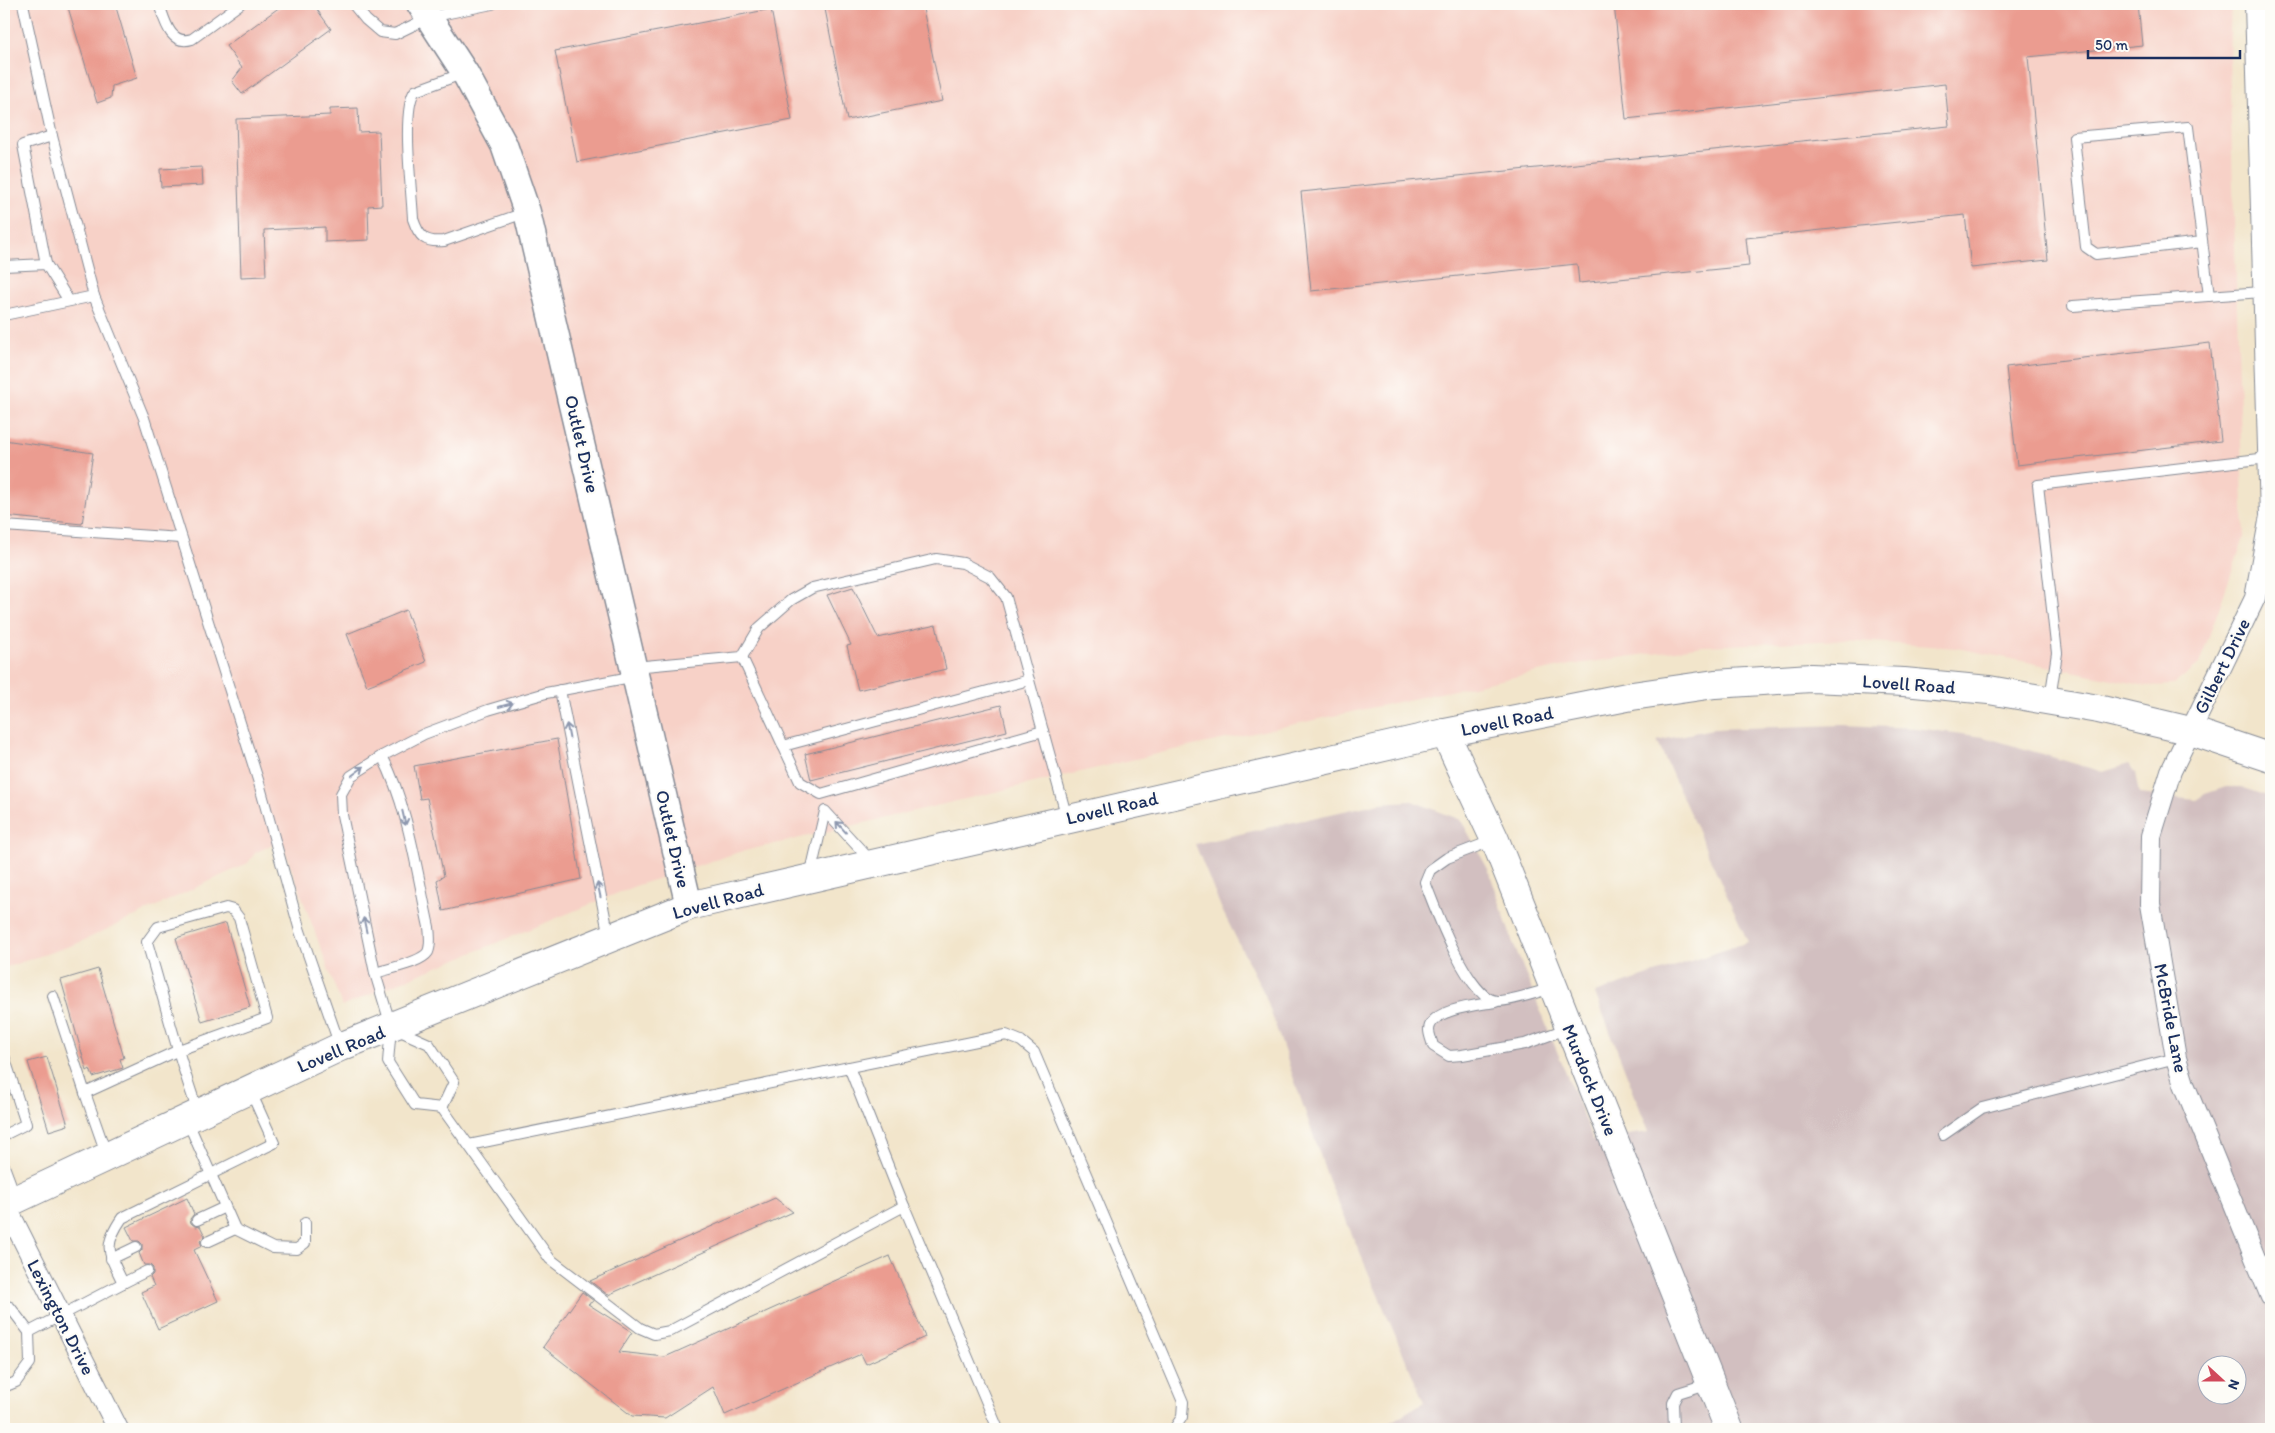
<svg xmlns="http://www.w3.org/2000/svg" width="2275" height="1433" font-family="Itim,sans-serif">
	<rect width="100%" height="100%" fill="#fdfcf7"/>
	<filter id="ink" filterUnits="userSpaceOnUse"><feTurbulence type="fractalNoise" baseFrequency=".02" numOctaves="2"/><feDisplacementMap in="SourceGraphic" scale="10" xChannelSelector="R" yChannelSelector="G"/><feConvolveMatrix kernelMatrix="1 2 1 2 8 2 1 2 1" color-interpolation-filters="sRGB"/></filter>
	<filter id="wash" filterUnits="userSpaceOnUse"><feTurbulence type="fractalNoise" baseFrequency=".0096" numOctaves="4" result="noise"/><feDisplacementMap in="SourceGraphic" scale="20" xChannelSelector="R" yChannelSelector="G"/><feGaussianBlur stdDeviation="1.12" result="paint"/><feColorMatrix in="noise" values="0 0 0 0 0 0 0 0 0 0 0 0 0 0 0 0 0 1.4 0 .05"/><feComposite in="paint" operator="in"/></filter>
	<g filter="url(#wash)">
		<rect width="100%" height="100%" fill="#f2e5cb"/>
		<path fill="#f7d1c7" d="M4,4H2231L2229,57L2244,538L2199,664L2173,685L2147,686L1957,648L1845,640L1703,646L1570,665L1165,752L736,853L635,886L342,1006L281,840L255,853L248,863L76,944L4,968Z"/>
		<path fill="#d2bfc0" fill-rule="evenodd" d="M1843,725L1916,728L1984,737L2103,772L2129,764L2135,773L2139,794L2196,800L2205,794L2226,787H2241L2271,797V1429H1379L1424,1402L1329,1181L1265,995L1222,910L1195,844L1380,803L1412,801L1461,820L1489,871L1513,943L1593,1140L1649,1132L1595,993L1748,942L1657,741L1712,729ZM2208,1366H2238V1396H2208Z"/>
		<g id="blocks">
			<g fill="#eb9c90">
				<path d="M67,4H115L137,78L112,86L111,98L97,103Z"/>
				<path d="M284,4H313L331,29L242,94L232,81L242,68L226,46Z"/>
				<path d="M824,4H922L942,101L847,120Z"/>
				<path d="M1614,4H2138L2142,45L2028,57L2048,260L1971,268L1965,215L1746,238L1749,266L1579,283L1577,264L1311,291L1301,192L1949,126L1945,84L1626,119Z"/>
				<path d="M771,9L792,120L577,162L555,51Z"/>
				<path d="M358,108L359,132L379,131L382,205L368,206L369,240L325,242V227L264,230L266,276L241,277L236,119L330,115V109Z"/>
				<path d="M202,167L203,185L161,187L160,169Z"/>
				<path d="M2210,343L2221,441L2017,465L2006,367Z"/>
				<path d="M4,440L93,453L82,524L4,516Z"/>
				<path d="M853,587L878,638L936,625L946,669L858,690L847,646L851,645L827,595Z"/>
				<path d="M406,610L426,662L367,686L347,634Z"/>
				<path d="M1001,705L1007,731L811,780L805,754Z"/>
				<path d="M557,739L581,879L443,911L437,880L444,876L427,798L420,799L414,766Z"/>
				<path d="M226,923L250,1007L202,1022L176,938Z"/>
				<path d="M98,969L124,1058L120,1059L123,1068L93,1077L90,1069L87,1071L61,980Z"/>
				<path d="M47,1057L68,1125L49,1131L28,1062Z"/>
				<path d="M187,1198L194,1214L190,1219L191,1223L196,1227L200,1226L205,1236L200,1241L202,1246L194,1250L218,1301L158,1329L141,1292L154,1286L150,1277L153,1274V1268L150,1265H144L139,1253L142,1250V1244L139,1241H133L126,1227Z"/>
				<path d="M775,1198L793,1212L608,1295L590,1281Z"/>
				<path d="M890,1256L925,1337L866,1364L861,1354L725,1415L713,1387L665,1418L632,1416L543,1347L582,1292L594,1301L588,1304L632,1332L619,1352L665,1357Z"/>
			</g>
		</g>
	</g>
	<g filter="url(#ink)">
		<use href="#blocks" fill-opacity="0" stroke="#868a94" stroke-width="1"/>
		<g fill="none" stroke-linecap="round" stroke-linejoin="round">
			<g stroke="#868a94" stroke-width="12">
				<g id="service">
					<path d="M23,4L52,136L94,296L144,418L259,783L300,931L340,1046"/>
					<path d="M159,4C165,21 170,46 192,39L240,4"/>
					<path d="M353,4L366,20L380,32L395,34L430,17L492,4"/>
					<path d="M464,73L415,91C401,109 412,193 413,219C419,237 425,243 444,241L527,212"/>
					<path d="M2202,242L2096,254L2086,247L2074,137L2188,127C2195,183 2202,240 2209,296"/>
					<path d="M46,264L23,145L52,136"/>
					<path d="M4,266L46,264L69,301"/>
					<path d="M2073,306L2262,292"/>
					<path d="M4,315L94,296"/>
					<path d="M4,526L181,538"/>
					<path d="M742,657L800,782L821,794L1043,731"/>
					<path d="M634,667L742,657L759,628L791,600L812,588L936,559L963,563L990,577L1006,597L1067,818"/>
					<path d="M560,690L609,937"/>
					<path d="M2050,699L2057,653L2038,485L2268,458"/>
					<path d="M783,746L1029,680"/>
					<path d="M1494,840L1447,858L1430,870L1425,882C1434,906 1469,1001 1497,1001C1512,1001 1537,992 1553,988"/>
					<path d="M810,876L825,811L871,861"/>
					<path d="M375,973C387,969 421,963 428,952C431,945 430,935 429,927C417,873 408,805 382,756"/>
					<path d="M53,996L85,1093L179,1050L267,1018L239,918L233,910L226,908L158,927L147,942C164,999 178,1057 198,1112"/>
					<path d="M1495,1002C1479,1005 1430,1009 1429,1030C1429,1035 1432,1041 1433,1046L1449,1056L1462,1055L1525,1044L1569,1028"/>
					<path d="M391,1026L375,973L342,815L341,794L351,776L382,756L424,734L488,710L546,693L636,676"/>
					<path d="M391,1027L429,1044L454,1082L442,1108L415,1105L391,1067L388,1062Z"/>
					<path d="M4,1056L26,1124L4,1135"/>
					<path d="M849,1067L904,1206"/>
					<path d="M85,1093L107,1156"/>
					<path d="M442,1108L550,1259L640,1328L654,1334L670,1331L904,1206L998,1429"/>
					<path d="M187,1120L235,1229L273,1248L297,1249L305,1243V1223"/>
					<path d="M1943,1135L1982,1108L2176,1058"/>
					<path d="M469,1145L1006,1035L1021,1041L1034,1052L1183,1402L1182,1417L1174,1429"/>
					<path d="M4,1166L16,1198"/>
					<path d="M197,1220L225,1207"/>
					<path d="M207,1242L235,1229"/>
					<path d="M111,1259L136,1247"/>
					<path d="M123,1283L147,1271"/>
					<path d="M4,1305L10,1307L29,1332L123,1283C109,1253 102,1247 122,1218L274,1143L250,1090"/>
					<path d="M4,1387L16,1382L30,1363L29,1332"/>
					<path d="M1674,1429L1673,1403L1678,1393L1710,1383"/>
				</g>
			</g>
			<g stroke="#868a94" stroke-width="22">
				<g id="minor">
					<path d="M2255,4L2270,516L2255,598L2171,771L2151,836L2150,904L2176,1058L2184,1084L2271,1297"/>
					<path d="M5,1204L118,1429"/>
				</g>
			</g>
			<g stroke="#868a94" stroke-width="29">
				<path id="tertiary" d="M420,4L465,73L504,145L527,212L689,906"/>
			</g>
			<g stroke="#868a94" stroke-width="30">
				<g id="secondary">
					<path d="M1445,733L1495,840L1729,1429"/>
					<path d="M4,1205L340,1047L689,906L1445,733L1632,696L1715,684L1811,678L1904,682L1989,690L2098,709L2191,731L2271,758"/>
				</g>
			</g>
			<use href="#service" stroke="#fff" stroke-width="10"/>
			<use href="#minor" stroke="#fff" stroke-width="20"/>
			<use href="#tertiary" stroke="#fff" stroke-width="26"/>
			<use href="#secondary" stroke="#fff" stroke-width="28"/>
		</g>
		<defs><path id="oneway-shaft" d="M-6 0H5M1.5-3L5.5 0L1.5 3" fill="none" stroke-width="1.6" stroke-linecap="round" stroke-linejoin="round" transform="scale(1.25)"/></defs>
		<g stroke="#8d97ae">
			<use href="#oneway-shaft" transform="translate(506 705) rotate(-16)"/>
			<use href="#oneway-shaft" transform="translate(568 731) rotate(-101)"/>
			<use href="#oneway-shaft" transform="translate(358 771) rotate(-37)"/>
			<use href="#oneway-shaft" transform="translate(404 818) rotate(77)"/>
			<use href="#oneway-shaft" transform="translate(841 827) rotate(-132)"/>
			<use href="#oneway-shaft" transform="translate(599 890) rotate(-102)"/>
			<use href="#oneway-shaft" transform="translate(365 925) rotate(-102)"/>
		</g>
	</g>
	<g text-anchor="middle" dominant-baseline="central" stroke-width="4.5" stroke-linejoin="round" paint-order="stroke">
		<g font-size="19" fill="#1b2f5e" stroke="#fdfcf7">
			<text transform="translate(582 444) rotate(77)">Outlet Drive</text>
			<text transform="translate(2222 666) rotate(-64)">Gilbert Drive</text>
			<text transform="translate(1909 684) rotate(4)">Lovell Road</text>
			<text transform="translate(1507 721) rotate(-11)">Lovell Road</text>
			<text transform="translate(1112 808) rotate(-13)">Lovell Road</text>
			<text transform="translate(673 839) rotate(77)">Outlet Drive</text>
			<text transform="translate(718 901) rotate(-15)">Lovell Road</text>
			<text transform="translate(2171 1018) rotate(79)">McBride Lane</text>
			<text transform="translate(341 1049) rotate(-23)">Lovell Road</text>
			<text transform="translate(1590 1080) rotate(68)">Murdock Drive</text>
			<text transform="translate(61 1317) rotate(63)">Lexington Drive</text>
		</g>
	</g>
	<rect width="2275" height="1433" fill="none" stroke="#fdfcf7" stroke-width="20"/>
	<g transform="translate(2222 1380) rotate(111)"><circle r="24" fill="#fdfcf7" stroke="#a3aaba"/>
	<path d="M0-4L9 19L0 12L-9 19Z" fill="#d1495b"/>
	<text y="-8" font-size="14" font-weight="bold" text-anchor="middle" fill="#1b2f5e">N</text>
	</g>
	<path d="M2088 50v8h152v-8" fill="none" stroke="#1b2f5e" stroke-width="2.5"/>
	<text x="2095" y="50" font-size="15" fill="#1b2f5e" stroke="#fdfcf7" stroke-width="4" paint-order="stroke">50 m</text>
</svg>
